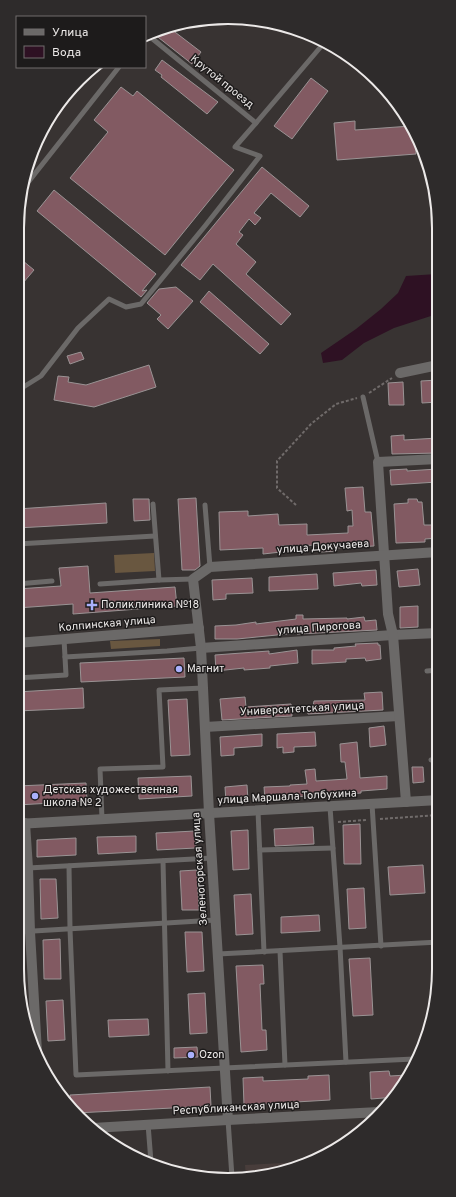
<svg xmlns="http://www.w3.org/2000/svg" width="456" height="1197" font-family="Overpass,sans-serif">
	<rect width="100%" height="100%" fill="#383332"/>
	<path fill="#483d3b" d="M302,1162L269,1176L246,1177L245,1165Z"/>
	<g fill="#695740">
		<path d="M154,553L155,571L115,573L114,555Z"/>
		<path d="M160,639V646L111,649L110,641Z"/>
	</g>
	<path fill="#2e1123" d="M437,274V314L394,328L364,343L342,360L323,363L321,353L356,329L381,309L398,293L406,276Z"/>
	<g fill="#825a62" stroke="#9a9394">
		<path d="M171,29L201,52L192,64L154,34Z"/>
		<path d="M162,60L218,102L207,114L161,77L162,75L155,70Z"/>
		<path d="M311,78L328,91L292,139L274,126Z"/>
		<path d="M121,87L133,96L137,91L234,170L165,255L70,178L108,132L94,120Z"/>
		<path d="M355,121V130L411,126L414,130L416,154L337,160L334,123Z"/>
		<path d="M262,167L309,206L300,217L271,193L254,213L261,218L255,225L249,219L239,232L243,235L236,244L256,262L246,274L291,314L281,325L213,264L200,280L181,265Z"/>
		<path d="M54,190L156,274L142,291L147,290L141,297L37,211Z"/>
		<path d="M17,256L34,270L17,290Z"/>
		<path d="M176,287L193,301L168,329L157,319L161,315L147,303L159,289Z"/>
		<path d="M209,291L269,344L260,354L200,302Z"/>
		<path d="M81,352L84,359L70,364L67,356Z"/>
		<path d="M149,365L156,387L94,407L54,400L58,376L69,377L68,382L86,385Z"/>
		<path d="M438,380V402L422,403L421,381Z"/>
		<path d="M403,382L404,405H389L388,383Z"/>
		<path d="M404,435V440L438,438V453L392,454L391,436Z"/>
		<path d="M407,469V471L437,469V482L391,485L390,470Z"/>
		<path d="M363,487L365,512H371L374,546L337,548V551L321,552V545L281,546V552L263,554V548L220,550L219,512L248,511V516L278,514L279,525L307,524V535L348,533V526H353L352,510L347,511L345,488Z"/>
		<path d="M196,498L200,566L195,570H182L178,499Z"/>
		<path d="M133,499H149L150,520L134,521Z"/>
		<path d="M408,499H417L418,502H422L424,525H438V538L425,539V542L396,543L394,504L408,503Z"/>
		<path d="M106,503L107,523L17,528V509Z"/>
		<path d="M88,566L90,593L175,587L177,606L73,614V604L17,608V589L61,586L59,568Z"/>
		<path d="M418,569L420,585L399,587L397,571Z"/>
		<path d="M376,570L377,585L362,586L361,583L334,586L333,573Z"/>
		<path d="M317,574L318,589L269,591V577Z"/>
		<path d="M252,578L253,593L226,594V599L213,600L212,580Z"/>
		<path d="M418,606V627L400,628V607Z"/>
		<path d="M296,615H303V619L347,618V619L364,617L365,621L376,620L377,630L297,634V633L237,639H215V626L236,625L256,622V624L296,619Z"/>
		<path d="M378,643V645H380L381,659L366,661L365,658L346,659V662L312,664V650H334V648L356,646L355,644Z"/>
		<path d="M297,650L298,663L270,666V668L244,670V668L216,671L215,655L269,651V654Z"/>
		<path d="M184,658L185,677L81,682L80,663Z"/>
		<path d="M83,688L84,708L17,711V692Z"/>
		<path d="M382,692L383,710L308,714L307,706H313L314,701L365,700L364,693Z"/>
		<path d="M245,697L246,707L291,704L292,716L222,720L220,699Z"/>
		<path d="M187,699L190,755L171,756L168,700Z"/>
		<path d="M384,726L386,745L370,747L369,728Z"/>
		<path d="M315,732L316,746L294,747V752L283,753V747L277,748V734Z"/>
		<path d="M262,734V746L234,748V755L221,756L220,737Z"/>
		<path d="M357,742L360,778L387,776V789L361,791V793L335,795V796L308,798V796L277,798V799L265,800L264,787L290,786V785L307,784L305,770L315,769L316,781L347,779L345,762H341L340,744Z"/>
		<path d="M412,767H423L424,782L413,783Z"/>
		<path d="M191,776L192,796L139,799L138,778Z"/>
		<path d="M86,783L87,801L17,805V786Z"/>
		<path d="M247,785L248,801L226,802L225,787Z"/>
		<path d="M360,824L361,864H344L343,825Z"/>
		<path d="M313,827L314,844L275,846L274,829Z"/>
		<path d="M248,830L249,869L233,870L231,831Z"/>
		<path d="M195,831L196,848L157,850L156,833Z"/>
		<path d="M136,836V852L98,854L97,837Z"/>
		<path d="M76,838V855L37,857V840Z"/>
		<path d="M423,865L425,893L390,895L388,867Z"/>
		<path d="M197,870L199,910H182L180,871Z"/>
		<path d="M40,879H56L58,918L41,919Z"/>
		<path d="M364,888L366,928L349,929L347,889Z"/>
		<path d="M251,894L253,934L236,935L234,895Z"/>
		<path d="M319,915L320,931L281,933V917Z"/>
		<path d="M185,932H202L204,971L187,972Z"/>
		<path d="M60,939L61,979H44L43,940Z"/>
		<path d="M370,958L373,1015L353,1016L349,959Z"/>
		<path d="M263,965L264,984H260L262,1030H266L267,1050L241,1052L236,966Z"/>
		<path d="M205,993L207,1033L190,1034L188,994Z"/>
		<path d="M63,1000L65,1040L48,1041L46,1001Z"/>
		<path d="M148,1019L149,1035L109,1037L108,1020Z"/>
		<path d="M197,1047L198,1057L174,1058V1048Z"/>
		<path d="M389,1071L390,1076L407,1075L396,1097L371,1099L370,1072Z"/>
		<path d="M329,1075L330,1100L244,1105L243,1078L263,1077V1081L308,1079V1076Z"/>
		<path d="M210,1087L211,1106L76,1113L71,1109L70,1095Z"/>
	</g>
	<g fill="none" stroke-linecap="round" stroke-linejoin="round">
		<g stroke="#706b6a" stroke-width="2" stroke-dasharray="3 2" stroke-linecap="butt">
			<path d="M369,393L392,378"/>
			<path d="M296,505L277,488V461L311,424L336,404L357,398"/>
			<path d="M380,819L439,815"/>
			<path d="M338,822L366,820"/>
		</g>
		<g stroke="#6b6968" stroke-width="5">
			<path d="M149,36L256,123L324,43"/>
			<path d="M22,190L119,67"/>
			<path d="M17,391L41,376L78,328L109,299L126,307L141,304L205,226L260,156L235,147L256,123"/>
			<path d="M363,397L378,462"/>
			<path d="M153,504L159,580L193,579"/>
			<path d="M205,505L210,567"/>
			<path d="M17,544L155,536"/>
			<path d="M17,584L52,581"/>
			<path d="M100,584L159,580"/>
			<path d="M64,639L65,657L167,651L201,648"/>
			<path d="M427,671L438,670"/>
			<path d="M17,678L66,675L65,657"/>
			<path d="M431,760L438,759"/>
			<path d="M372,804L381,946"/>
			<path d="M330,807L340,947L346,1062"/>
			<path d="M258,811L264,952"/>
			<path d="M102,819L100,769L163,767L159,690L203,688"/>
			<path d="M260,850L333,848"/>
			<path d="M163,861L168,1071"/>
			<path d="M69,866L70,929L76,1075L414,1059"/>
			<path d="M28,868L212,858"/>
			<path d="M17,932L216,920"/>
			<path d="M280,951L285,1065"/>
			<path d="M218,954L439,942"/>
			<path d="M228,1120L232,1177"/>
			<path d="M148,1124L151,1162"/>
		</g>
		<g stroke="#6b6968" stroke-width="10">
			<path d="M400,373L438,365"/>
			<path d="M17,643L199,628"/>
			<path d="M201,648L393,635L438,633"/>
			<path d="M205,727L399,716"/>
			<path d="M406,802L393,635L388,614L378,462L438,459"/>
			<path d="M25,823L28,868L30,932L37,1052"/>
			<path d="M17,824L439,800"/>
			<path d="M228,1120L209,813L203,688L201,648L193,579L210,567L438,552"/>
			<path d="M93,1128L228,1120L379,1112"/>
		</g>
	</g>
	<g fill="#aab0fb" stroke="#1d1b1b" stroke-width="1.5">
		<path d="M90 599h4v4h4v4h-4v4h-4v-4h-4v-4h4z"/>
		<circle cx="179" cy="669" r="4"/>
		<circle cx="35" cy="796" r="4"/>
		<circle cx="191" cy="1055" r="4"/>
	</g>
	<g text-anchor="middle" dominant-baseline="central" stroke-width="3" stroke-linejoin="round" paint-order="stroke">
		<g font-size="11" fill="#ece9e8" stroke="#1d1b1b">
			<text transform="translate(222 82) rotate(39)">Крутой проезд</text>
			<text transform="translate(323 547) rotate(-4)">улица Докучаева</text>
			<text transform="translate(107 624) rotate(-5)">Колпинская улица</text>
			<text transform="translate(319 628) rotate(-4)">улица Пирогова</text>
			<text transform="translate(302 709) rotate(-3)">Университетская улица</text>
			<text transform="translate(287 797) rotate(-3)">улица Маршала Толбухина</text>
			<text transform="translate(200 869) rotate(-94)">Зеленогорская улица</text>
			<text transform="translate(236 1108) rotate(-3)">Республиканская улица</text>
		</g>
		<g font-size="11" fill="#ece9e8" stroke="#1d1b1b" text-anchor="start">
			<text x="101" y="605">Поликлиника №18</text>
			<text x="187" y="669">Магнит</text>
			<text x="43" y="790">Детская художественная<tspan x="43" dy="13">школа № 2</tspan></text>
			<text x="199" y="1055">Ozon</text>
		</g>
	</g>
	<path d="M0 0H456V1197H0ZM228 24H228A204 204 0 0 1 432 228V969A204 204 0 0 1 228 1173H228A204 204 0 0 1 24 969V228A204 204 0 0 1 228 24Z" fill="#2e2b2b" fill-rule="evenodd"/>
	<path fill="none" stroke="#ece9e8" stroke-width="2" d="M228 24H228A204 204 0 0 1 432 228V969A204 204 0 0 1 228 1173H228A204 204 0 0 1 24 969V228A204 204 0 0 1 228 24Z"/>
	<rect x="16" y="16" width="130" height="52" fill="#1d1b1b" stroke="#706d6d"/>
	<rect x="24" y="29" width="20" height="6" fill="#6b6968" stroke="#706d6d"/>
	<text x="52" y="36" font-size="12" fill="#ece9e8">Улица</text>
	<rect x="24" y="46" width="20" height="12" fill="#2e1123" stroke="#706d6d"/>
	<text x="52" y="56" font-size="12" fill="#ece9e8">Вода</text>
</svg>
